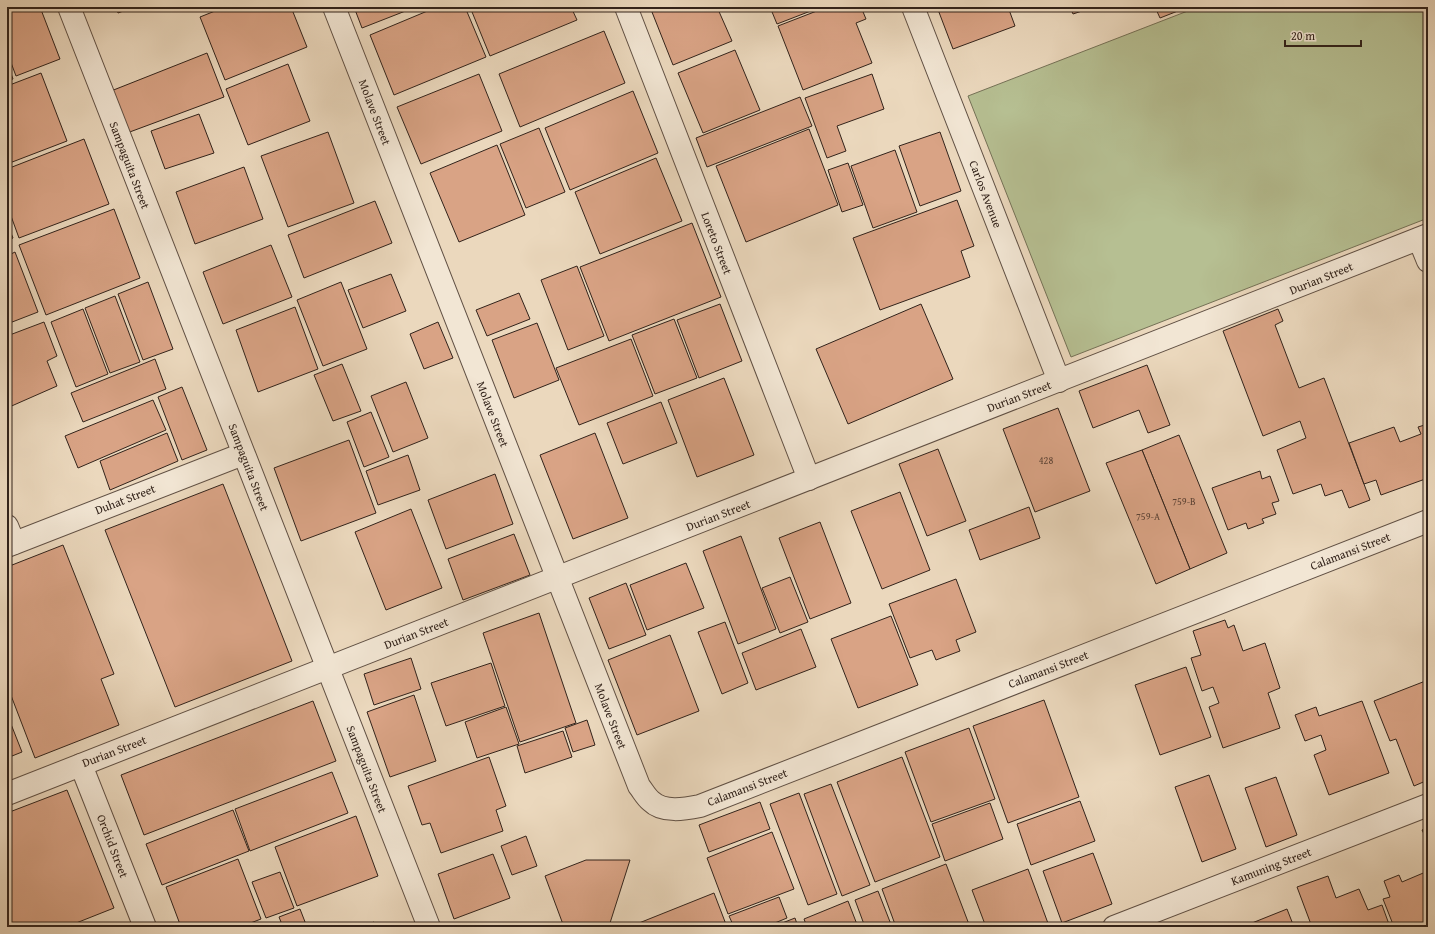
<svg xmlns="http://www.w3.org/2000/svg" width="1435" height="934" font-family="'Gentium Book Plus',serif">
	<rect width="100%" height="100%" fill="#ebd8bd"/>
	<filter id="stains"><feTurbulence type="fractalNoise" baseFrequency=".005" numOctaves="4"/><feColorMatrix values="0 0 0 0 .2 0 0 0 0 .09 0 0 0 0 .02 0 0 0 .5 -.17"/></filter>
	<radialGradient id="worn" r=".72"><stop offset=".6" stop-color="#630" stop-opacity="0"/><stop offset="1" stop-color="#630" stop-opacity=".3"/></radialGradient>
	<path fill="#b6bf92" stroke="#747156" d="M1198,7H1428V218L1071,357L968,96Z"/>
	<g fill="#d9a385" stroke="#32231b">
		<path d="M7,7H40L60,59L16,76L7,52Z"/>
		<path d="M116,7H134L118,13Z"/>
		<path d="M201,7H213L203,11Z"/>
		<path d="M225,7H291L307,47L225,80L200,17Z"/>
		<path d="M354,7H407L408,10L362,28Z"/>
		<path d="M437,7H465L486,57L394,95L370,35Z"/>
		<path d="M470,7H571L577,20L490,56Z"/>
		<path d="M650,7H717L732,41L673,65Z"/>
		<path d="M770,7H821L777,24Z"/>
		<path d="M827,7H861L866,19L856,23L872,63L803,90L778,26Z"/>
		<path d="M937,7H1008L1015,26L953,49Z"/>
		<path d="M1070,7H1094L1073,14Z"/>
		<path d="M1155,7H1188L1160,18Z"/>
		<path d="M604,31L625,83L520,127L499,74Z"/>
		<path d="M735,50L760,110L703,133L678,73Z"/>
		<path d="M207,53L224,97L127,133L111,91Z"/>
		<path d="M7,63L13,79L7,81Z"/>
		<path d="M288,64L310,121L248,145L226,89Z"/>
		<path d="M41,73L67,141L7,164V86Z"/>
		<path d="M479,74L502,131L421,164L397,107Z"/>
		<path d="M872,74L884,109L837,126L846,151L827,158L805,98Z"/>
		<path d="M633,91L658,153L570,190L545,128Z"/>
		<path d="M800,97L812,126L707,167L696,138Z"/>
		<path d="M199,114L214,153L165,169L151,131Z"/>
		<path d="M539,128L565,192L526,208L500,144Z"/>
		<path d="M809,129L838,205L746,242L716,166Z"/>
		<path d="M328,132L354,203L288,227L261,156Z"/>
		<path d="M940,132L961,191L920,206L899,146Z"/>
		<path d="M84,139L109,204L19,238L7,205V169Z"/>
		<path d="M497,145L525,215L459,242L430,173Z"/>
		<path d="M895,150L917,212L873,228L851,166Z"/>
		<path d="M656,158L682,221L600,254L575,192Z"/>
		<path d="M848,163L863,205L842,212L828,170Z"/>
		<path d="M244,167L263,219L195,244L176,192Z"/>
		<path d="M957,200L974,246L961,251L970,277L880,310L853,238Z"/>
		<path d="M375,201L392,243L304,278L288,235Z"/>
		<path d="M114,209L140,278L46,315L19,245Z"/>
		<path d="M7,223L13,238L7,241Z"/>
		<path d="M692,223L721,297L609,341L580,267Z"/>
		<path d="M271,245L292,297L223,324L203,272Z"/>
		<path d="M15,252L38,312L7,324V256Z"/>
		<path d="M577,266L604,336L568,350L541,280Z"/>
		<path d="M391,274L406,311L363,328L348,290Z"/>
		<path d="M148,282L173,349L143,360L118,294Z"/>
		<path d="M341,282L367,349L323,366L297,300Z"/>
		<path d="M519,293L530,319L487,336L476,310Z"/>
		<path d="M115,296L140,362L110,373L85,308Z"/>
		<path d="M720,304L742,361L699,378L677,320Z"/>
		<path d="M921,304L953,379L848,424L816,349Z"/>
		<path d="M295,307L318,369L258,392L236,330Z"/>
		<path d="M83,309L108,374L76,387L51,322Z"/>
		<path d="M1278,309L1283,321L1275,325L1299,388L1324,378L1370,500L1349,508L1342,490L1325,496L1321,484L1293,494L1277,450L1306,438L1300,421L1263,436L1223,331Z"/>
		<path d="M674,319L697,378L655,394L632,335Z"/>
		<path d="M44,322L57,356L47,361L57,386L7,408V336Z"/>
		<path d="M438,322L453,358L424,369L410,334Z"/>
		<path d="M537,323L559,380L514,398L492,340Z"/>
		<path d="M631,339L653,396L579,425L556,368Z"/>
		<path d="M155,359L166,389L83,422L71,393Z"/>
		<path d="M342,364L361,411L333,421L314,375Z"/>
		<path d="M1147,365L1170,425L1148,433L1139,410L1093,428L1079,391Z"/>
		<path d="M724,378L754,455L697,477L668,400Z"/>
		<path d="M406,382L428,438L393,452L371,396Z"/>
		<path d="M182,387L207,450L182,460L158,397Z"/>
		<path d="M153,400L166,430L78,468L65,436Z"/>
		<path d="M661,402L677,443L623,464L607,423Z"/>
		<path d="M1058,408L1090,491L1035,512L1003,429Z"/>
		<path d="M371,412L389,457L364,467L347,422Z"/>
		<path d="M1428,424V478L1381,495L1376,480L1364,484L1349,443L1394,427L1400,442L1421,434L1418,427Z"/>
		<path d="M167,433L178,461L110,490L100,461Z"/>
		<path d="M595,433L628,518L573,539L540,455Z"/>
		<path d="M1179,435L1227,553L1190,569L1142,450Z"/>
		<path d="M349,440L376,513L301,541L274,468Z"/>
		<path d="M938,449L966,521L927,536L899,464Z"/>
		<path d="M1142,450L1190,569L1156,584L1106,463Z"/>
		<path d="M408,455L420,490L378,505L366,471Z"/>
		<path d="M1260,471L1262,479L1270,476L1279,501L1272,503L1276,514L1262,519L1264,523L1248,529L1246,523L1228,530L1212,488Z"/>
		<path d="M495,474L513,524L446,549L428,500Z"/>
		<path d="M223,484L292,661L175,707L105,530Z"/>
		<path d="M900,492L930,570L882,589L851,511Z"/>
		<path d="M1029,507L1040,538L980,560L969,530Z"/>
		<path d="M411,509L442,588L386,610L355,532Z"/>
		<path d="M820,522L851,603L810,619L779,538Z"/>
		<path d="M514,534L530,575L463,600L448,559Z"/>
		<path d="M741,536L776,629L738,644L703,551Z"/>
		<path d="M63,545L114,674L101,679L119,725L35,758L7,685V567Z"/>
		<path d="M686,563L704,608L647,630L630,585Z"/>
		<path d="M790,577L808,622L780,633L762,588Z"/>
		<path d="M956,579L976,632L956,640L960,651L936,660L932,650L910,658L889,604Z"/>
		<path d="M626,583L646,635L609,649L589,598Z"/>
		<path d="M539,613L576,723L520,742L483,633Z"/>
		<path d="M891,616L918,685L858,708L831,639Z"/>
		<path d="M1225,620L1228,628L1234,625L1243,651L1265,643L1280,688L1268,693L1280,728L1223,748L1209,707L1219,703L1213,687L1202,691L1191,658L1201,655L1193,631Z"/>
		<path d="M725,622L748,683L722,694L698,632Z"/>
		<path d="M801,629L816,667L756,690L742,653Z"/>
		<path d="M670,635L699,711L637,735L608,660Z"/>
		<path d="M411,658L421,689L374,705L364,674Z"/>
		<path d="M491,663L505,706L446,726L431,683Z"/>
		<path d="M1186,667L1211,737L1160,755L1135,685Z"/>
		<path d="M1428,680V780L1414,786L1396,739L1390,741L1374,701Z"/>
		<path d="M414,695L436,761L390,777L367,712Z"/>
		<path d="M1044,700L1079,797L1008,823L973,726Z"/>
		<path d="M313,701L336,761L144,835L121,775Z"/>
		<path d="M1362,701L1389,773L1329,795L1314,755L1326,750L1321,735L1305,741L1295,715L1316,707L1319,716Z"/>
		<path d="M506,707L519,744L477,758L465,722Z"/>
		<path d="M7,714L22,752L7,758Z"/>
		<path d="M587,720L595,745L573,752L565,728Z"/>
		<path d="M969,728L995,799L931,822L905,752Z"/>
		<path d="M563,731L572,757L525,773L517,746Z"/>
		<path d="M489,757L506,806L496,810L503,831L441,853L430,823L422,825L408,786Z"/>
		<path d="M902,757L940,857L875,882L837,782Z"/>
		<path d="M332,772L348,813L250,851L235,809Z"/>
		<path d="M1209,775L1236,849L1202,862L1175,787Z"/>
		<path d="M1276,777L1297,835L1266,847L1245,788Z"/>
		<path d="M831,784L870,885L842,896L804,794Z"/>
		<path d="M67,790L114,908L66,927H7V813Z"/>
		<path d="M799,793L837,894L808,905L770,804Z"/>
		<path d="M1080,801L1095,841L1031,865L1017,824Z"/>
		<path d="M760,802L770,829L709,852L699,825Z"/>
		<path d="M990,803L1003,839L945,861L932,824Z"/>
		<path d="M233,810L249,851L162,885L146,844Z"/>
		<path d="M356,816L378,876L297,906L275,847Z"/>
		<path d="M1428,827V837L1426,838L1422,830Z"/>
		<path d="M772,832L794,889L728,914L707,858Z"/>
		<path d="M526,836L537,866L512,875L501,846Z"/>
		<path d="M1093,853L1112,904L1062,923L1043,871Z"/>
		<path d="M493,854L510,898L454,919L438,874Z"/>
		<path d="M238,859L261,919L240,927H181L166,887Z"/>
		<path d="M586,860H630L610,923L598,927H564L545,876Z"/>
		<path d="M946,864L970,927H896L882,889Z"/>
		<path d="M1028,869L1049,926L986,927L972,890Z"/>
		<path d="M1428,871V927H1394L1383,899L1390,897L1384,881L1399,875L1402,882Z"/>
		<path d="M280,872L294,908L266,918L252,882Z"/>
		<path d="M1328,876L1336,898L1359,889L1368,910L1382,905L1390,927H1312L1297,887Z"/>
		<path d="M878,891L892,927H865L855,900Z"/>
		<path d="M714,893L727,927H629Z"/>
		<path d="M779,897L787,918L765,927H734L729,916Z"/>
		<path d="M848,901L858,927H807L804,919Z"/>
		<path d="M300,909L307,927H283L279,917Z"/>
		<path d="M1287,909L1294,927H1242Z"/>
		<path d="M795,918L798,927H772Z"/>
		<path d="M374,922L375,927H362Z"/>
	</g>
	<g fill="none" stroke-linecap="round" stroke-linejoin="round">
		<g stroke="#605044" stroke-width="24">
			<g id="street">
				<path d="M69,7L429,927"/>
				<path d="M334,7L639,786C643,791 646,797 651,801C663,813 685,809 700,806L1428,521"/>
				<path d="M626,7L809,479"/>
				<path d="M913,7L1059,381"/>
				<path d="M1419,239L1428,261"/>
				<path d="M7,526L14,543"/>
				<path d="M7,546L243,454"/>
				<path d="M81,765L145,927"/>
				<path d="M7,794L1428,235"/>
				<path d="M1114,927L1428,805"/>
			</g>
		</g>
		<use href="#street" stroke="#f2e6d4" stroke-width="22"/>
	</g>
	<g text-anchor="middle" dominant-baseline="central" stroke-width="3" stroke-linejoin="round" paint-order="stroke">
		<g font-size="10" fill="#5c4336">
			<text x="1046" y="460">428</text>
			<text x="1184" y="501">759-B</text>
			<text x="1148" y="516">759-A</text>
		</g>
		<g font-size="12" fill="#32231b" stroke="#f2e6d4">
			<text transform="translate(375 112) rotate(69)">Molave Street</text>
			<text transform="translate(130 165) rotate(69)">Sampaguita Street</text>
			<text transform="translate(986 194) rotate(69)">Carlos Avenue</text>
			<text transform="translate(717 243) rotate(69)">Loreto Street</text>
			<text transform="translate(1321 278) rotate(-22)">Durian Street</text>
			<text transform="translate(1019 396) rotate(-21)">Durian Street</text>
			<text transform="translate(493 414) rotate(69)">Molave Street</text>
			<text transform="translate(249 467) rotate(69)">Sampaguita Street</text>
			<text transform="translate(125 499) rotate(-21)">Duhat Street</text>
			<text transform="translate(718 515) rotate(-21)">Durian Street</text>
			<text transform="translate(1350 551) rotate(-21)">Calamansi Street</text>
			<text transform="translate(416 633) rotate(-21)">Durian Street</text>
			<text transform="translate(1048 669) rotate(-21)">Calamansi Street</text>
			<text transform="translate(611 716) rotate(69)">Molave Street</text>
			<text transform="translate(114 751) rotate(-21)">Durian Street</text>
			<text transform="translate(367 769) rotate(69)">Sampaguita Street</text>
			<text transform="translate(747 787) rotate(-21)">Calamansi Street</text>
			<text transform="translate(113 846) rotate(69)">Orchid Street</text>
			<text transform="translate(1271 866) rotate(-21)">Kamuning Street</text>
		</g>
	</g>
	<rect width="1435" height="934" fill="none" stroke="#ebd8bd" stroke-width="24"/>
	<rect x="8" y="8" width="1419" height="918" fill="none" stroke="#32231b" stroke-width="2"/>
	<rect x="12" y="12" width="1411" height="910" fill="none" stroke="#32231b"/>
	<path d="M1285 40v6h76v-6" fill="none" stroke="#32231b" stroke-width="2"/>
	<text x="1291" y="40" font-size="12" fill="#32231b" stroke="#f2e6d4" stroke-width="3" paint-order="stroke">20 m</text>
	<rect width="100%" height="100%" filter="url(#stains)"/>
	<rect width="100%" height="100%" fill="url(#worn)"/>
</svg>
